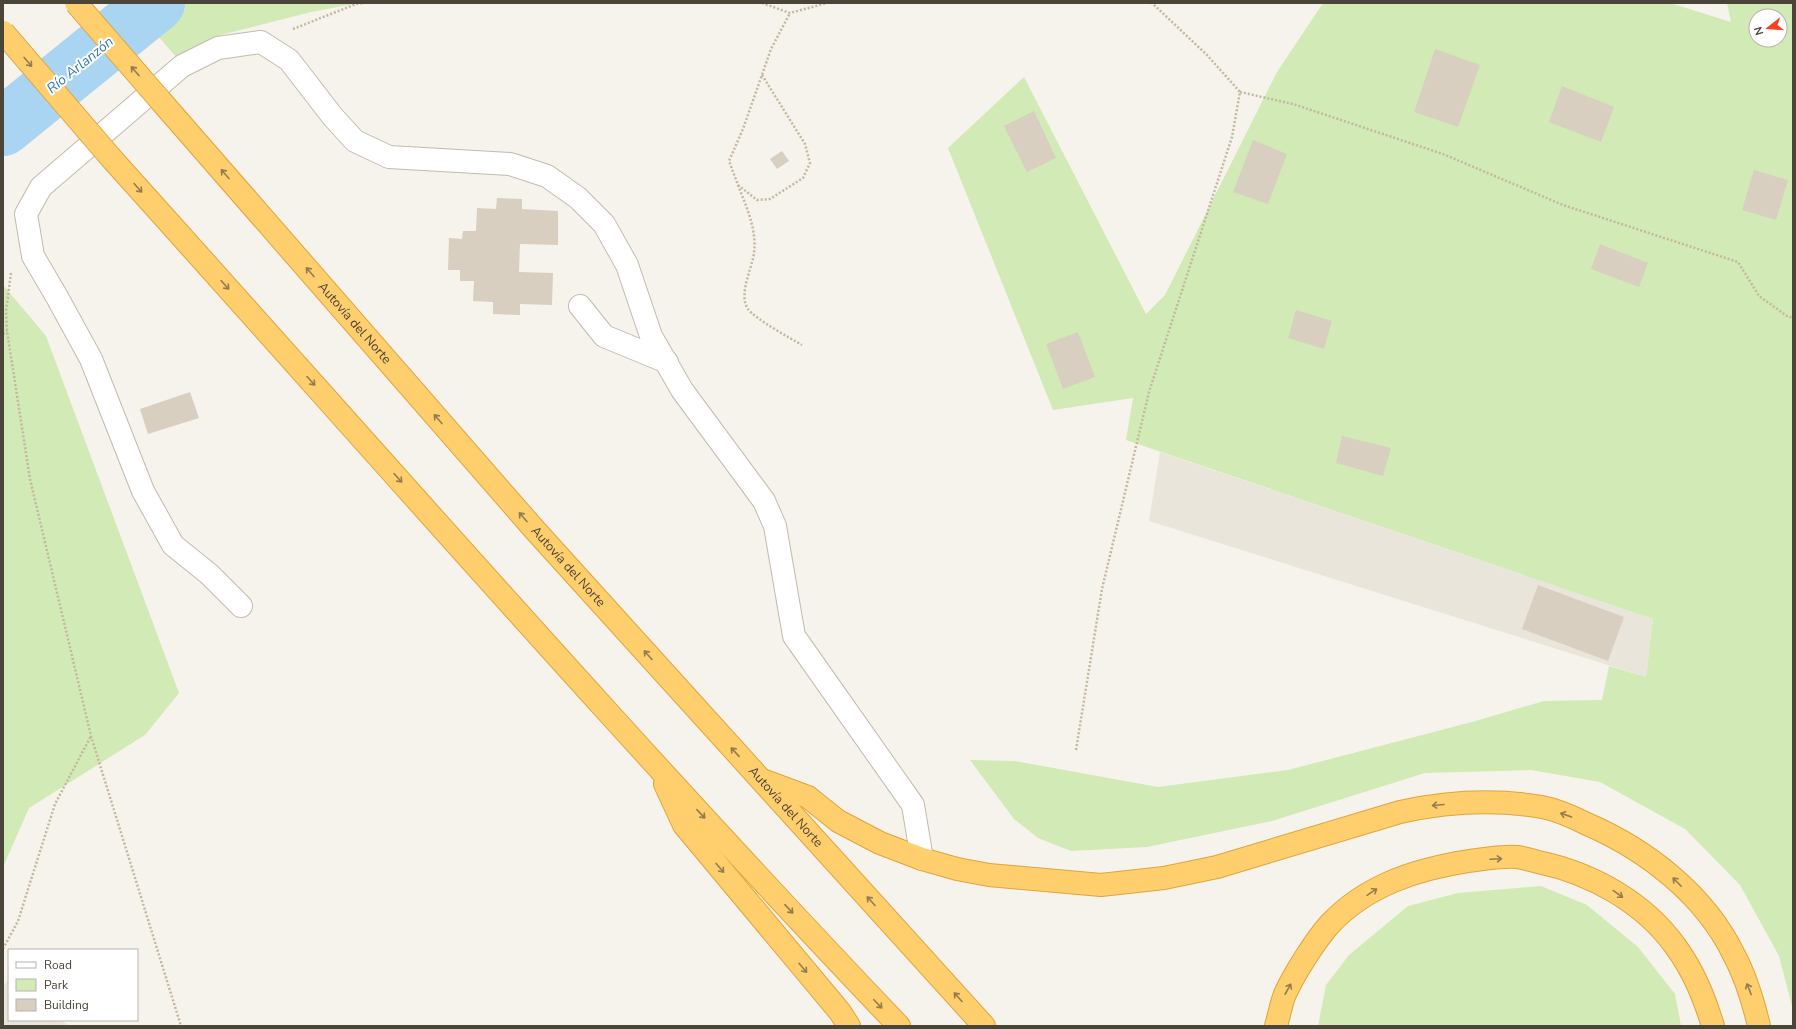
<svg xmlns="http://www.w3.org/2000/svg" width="1796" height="1029" font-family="'Nunito Sans',sans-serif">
	<rect width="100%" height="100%" fill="#f6f3ec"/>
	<g fill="#eae5da">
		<path d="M1160,452L1653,619L1646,677L1149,521Z"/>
		<path d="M8,980L9,1020H61L69,1026H3V986Z"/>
	</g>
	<g fill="#d2eab5" fill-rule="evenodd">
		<path d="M129,3H359L311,12L213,37L178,59Z"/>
		<path d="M1323,3H1670L1731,22L1727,3H1793V1010L1779,956L1740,885L1685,829L1600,782L1531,770L1425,773L1272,821L1147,847L1071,851L1038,838L1014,819L970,760L1015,761L1158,787L1288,770L1472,722L1544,701L1602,700L1609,666L1646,677L1653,619L1126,440L1133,398L1053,410L948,148L1024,77L1146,314L1165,295L1277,72ZM1756,16H1780V40H1756Z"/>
		<path d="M3,285L46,336L179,693L145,735L29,808L3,867Z"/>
		<path d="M1541,886L1587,905L1638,947L1675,994L1681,1026H1318L1326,985L1349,955L1408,906L1458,893Z"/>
	</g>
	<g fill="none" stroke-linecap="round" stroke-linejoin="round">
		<path stroke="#a9d4f2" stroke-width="58" d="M3,127L156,3"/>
	</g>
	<g fill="#d8cfc1">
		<path d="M1435,49L1480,65L1458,127L1414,112Z"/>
		<path d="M1562,86L1614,107L1601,142L1549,122Z"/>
		<path d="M1034,111L1056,158L1027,172L1004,126Z"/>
		<path d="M1253,140L1287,154L1268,204L1233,192Z"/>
		<path d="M782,151L789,161L777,169L770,159Z"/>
		<path d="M1754,170L1788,180L1776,220L1742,210Z"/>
		<path d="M497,198L522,199V209L558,211V245L520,244L519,272L553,273L552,305L520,304V315L493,314V302L473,301L474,281H460V270H448L449,238L462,239L463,231H476L477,208L496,209Z"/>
		<path d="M1600,244L1648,263L1639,287L1591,269Z"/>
		<path d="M1296,310L1332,321L1324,349L1288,338Z"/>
		<path d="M1078,332L1095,377L1063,389L1046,344Z"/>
		<path d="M190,392L199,418L148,434L140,409Z"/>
		<path d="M1342,436L1391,448L1383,476L1336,463Z"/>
		<path d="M1538,585L1624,617L1608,661L1522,629Z"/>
	</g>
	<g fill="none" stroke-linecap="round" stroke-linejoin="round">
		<g stroke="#c2bbae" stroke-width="24">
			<g id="minor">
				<path d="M580,306L604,336L667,362"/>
				<path d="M241,606L209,574L173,545L143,491L91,359L57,297L33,256L26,214L41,187L182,66L218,48L261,42L289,60L333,117L355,141L389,157L510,164L547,176L578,198L604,224L627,265L651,336L682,390L764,501L775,526L794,636L913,805L922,859"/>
			</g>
		</g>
		<g stroke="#e0a43c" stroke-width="24">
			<g id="highway">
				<path id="s1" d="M160,100L534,529L984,1026"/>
				<path d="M112,159C373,449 630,744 899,1026"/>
				<path d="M765,781L808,797L838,821L880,843L922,859L957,869L989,875L1101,885L1164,878L1217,867L1400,812C1446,802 1495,799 1542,807C1558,810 1573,817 1587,824C1647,850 1705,895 1734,955C1746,977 1753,1001 1759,1026"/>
				<path d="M665,784L684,825L840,1012L849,1026"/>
				<path d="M1276,1026C1279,1016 1281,1004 1285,994C1294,974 1315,941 1329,925C1366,885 1417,869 1469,861C1484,859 1502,856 1517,857C1524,858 1531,860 1538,862C1591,873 1644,902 1676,947C1694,972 1704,997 1713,1026"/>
			</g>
		</g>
		<g stroke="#c4b79f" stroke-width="2.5" stroke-dasharray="2 2" stroke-linecap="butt">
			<path d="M762,3L790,13L827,3"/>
			<path d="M293,29L356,4L364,3"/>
			<path d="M762,75L805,144L810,163L803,178L770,199L757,200L738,185L729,161L743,129L771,49L790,13"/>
			<path d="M1240,92L1293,104L1443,154L1563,205L1738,262L1759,296L1787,316L1793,318"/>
			<path d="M738,185C746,206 757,229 754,253C752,269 738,294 748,309C755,319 790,338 802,345"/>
			<path d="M11,273L6,311L7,331L30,479L91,736L181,1026"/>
			<path d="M3,334L7,331"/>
			<path d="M1076,750L1102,589L1149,392L1232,137L1240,92L1207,55L1152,3"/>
			<path d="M3,949L18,921L55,804L91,736"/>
		</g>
		<use href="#minor" stroke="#fff" stroke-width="22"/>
		<use href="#highway" stroke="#ffcf6e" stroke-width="22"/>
		<g stroke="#e0a43c" stroke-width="24" stroke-linecap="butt">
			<g id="highway-bridge">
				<path d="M76,3L160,100"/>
				<path d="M3,32L112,159"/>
			</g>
		</g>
		<use href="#highway-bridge" stroke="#ffcf6e" stroke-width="22"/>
	</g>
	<defs><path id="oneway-shaft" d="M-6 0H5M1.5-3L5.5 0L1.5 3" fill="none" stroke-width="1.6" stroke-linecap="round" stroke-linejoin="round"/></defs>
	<g stroke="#937c4e">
		<use href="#oneway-shaft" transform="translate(28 62) rotate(50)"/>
		<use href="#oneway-shaft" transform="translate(135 71) rotate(-131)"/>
		<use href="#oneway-shaft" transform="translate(225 174) rotate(-131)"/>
		<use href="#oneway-shaft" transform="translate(138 188) rotate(48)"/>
		<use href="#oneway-shaft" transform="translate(310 272) rotate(-131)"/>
		<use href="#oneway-shaft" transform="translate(225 285) rotate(48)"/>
		<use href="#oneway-shaft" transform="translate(311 381) rotate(48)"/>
		<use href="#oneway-shaft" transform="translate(438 419) rotate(-131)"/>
		<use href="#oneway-shaft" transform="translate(398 478) rotate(48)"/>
		<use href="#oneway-shaft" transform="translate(523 517) rotate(-131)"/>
		<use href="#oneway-shaft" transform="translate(648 655) rotate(-132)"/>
		<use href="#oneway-shaft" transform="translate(735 752) rotate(-133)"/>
		<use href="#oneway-shaft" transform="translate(1438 805) rotate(175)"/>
		<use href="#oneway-shaft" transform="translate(701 814) rotate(47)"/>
		<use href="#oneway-shaft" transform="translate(1566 815) rotate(-161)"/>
		<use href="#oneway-shaft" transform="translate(1496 859) rotate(-3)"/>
		<use href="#oneway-shaft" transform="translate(720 868) rotate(50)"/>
		<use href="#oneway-shaft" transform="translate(1677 882) rotate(-135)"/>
		<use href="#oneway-shaft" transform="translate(1372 892) rotate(-34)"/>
		<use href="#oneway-shaft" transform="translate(1618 894) rotate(36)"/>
		<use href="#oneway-shaft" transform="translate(871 901) rotate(-132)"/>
		<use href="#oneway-shaft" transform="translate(789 909) rotate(47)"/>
		<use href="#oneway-shaft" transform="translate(803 968) rotate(50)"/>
		<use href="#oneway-shaft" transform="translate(1288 989) rotate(-61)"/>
		<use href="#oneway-shaft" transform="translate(1749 989) rotate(-111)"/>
		<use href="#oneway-shaft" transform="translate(958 997) rotate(-132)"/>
		<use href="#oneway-shaft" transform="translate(878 1004) rotate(46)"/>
	</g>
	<g text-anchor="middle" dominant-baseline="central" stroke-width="4" stroke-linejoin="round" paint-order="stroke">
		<g font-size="13" fill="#4b4439" stroke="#fff">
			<text stroke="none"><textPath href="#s1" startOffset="296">Autovía del Norte</textPath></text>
			<text stroke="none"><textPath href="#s1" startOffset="620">Autovía del Norte</textPath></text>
			<text stroke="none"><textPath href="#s1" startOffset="944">Autovía del Norte</textPath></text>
		</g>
		<g font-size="14" font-style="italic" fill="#2e7ab2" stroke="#fff">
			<text transform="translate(80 65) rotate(-39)">Río Arlanzón</text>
		</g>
	</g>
	<rect width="1796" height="1029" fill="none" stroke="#4b4439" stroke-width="8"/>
	<rect x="8" y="949" width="130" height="72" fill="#ffffff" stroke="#b7b4b0"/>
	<rect x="16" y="962" width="20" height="6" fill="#ffffff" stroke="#b7b4b0"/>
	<text x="44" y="969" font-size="12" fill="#4b4439">Road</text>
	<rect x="16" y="979" width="20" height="12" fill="#d2eab5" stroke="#b7b4b0"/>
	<text x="44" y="989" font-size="12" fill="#4b4439">Park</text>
	<rect x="16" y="999" width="20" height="12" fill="#d8cfc1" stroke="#b7b4b0"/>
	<text x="44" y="1009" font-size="12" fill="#4b4439">Building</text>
	<g transform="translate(1768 28) rotate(253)"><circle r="19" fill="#ffffff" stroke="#b7b4b0"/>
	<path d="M0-3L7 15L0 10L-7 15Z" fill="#fc3f1d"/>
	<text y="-6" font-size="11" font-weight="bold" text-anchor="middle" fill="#4b4439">N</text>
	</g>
</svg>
